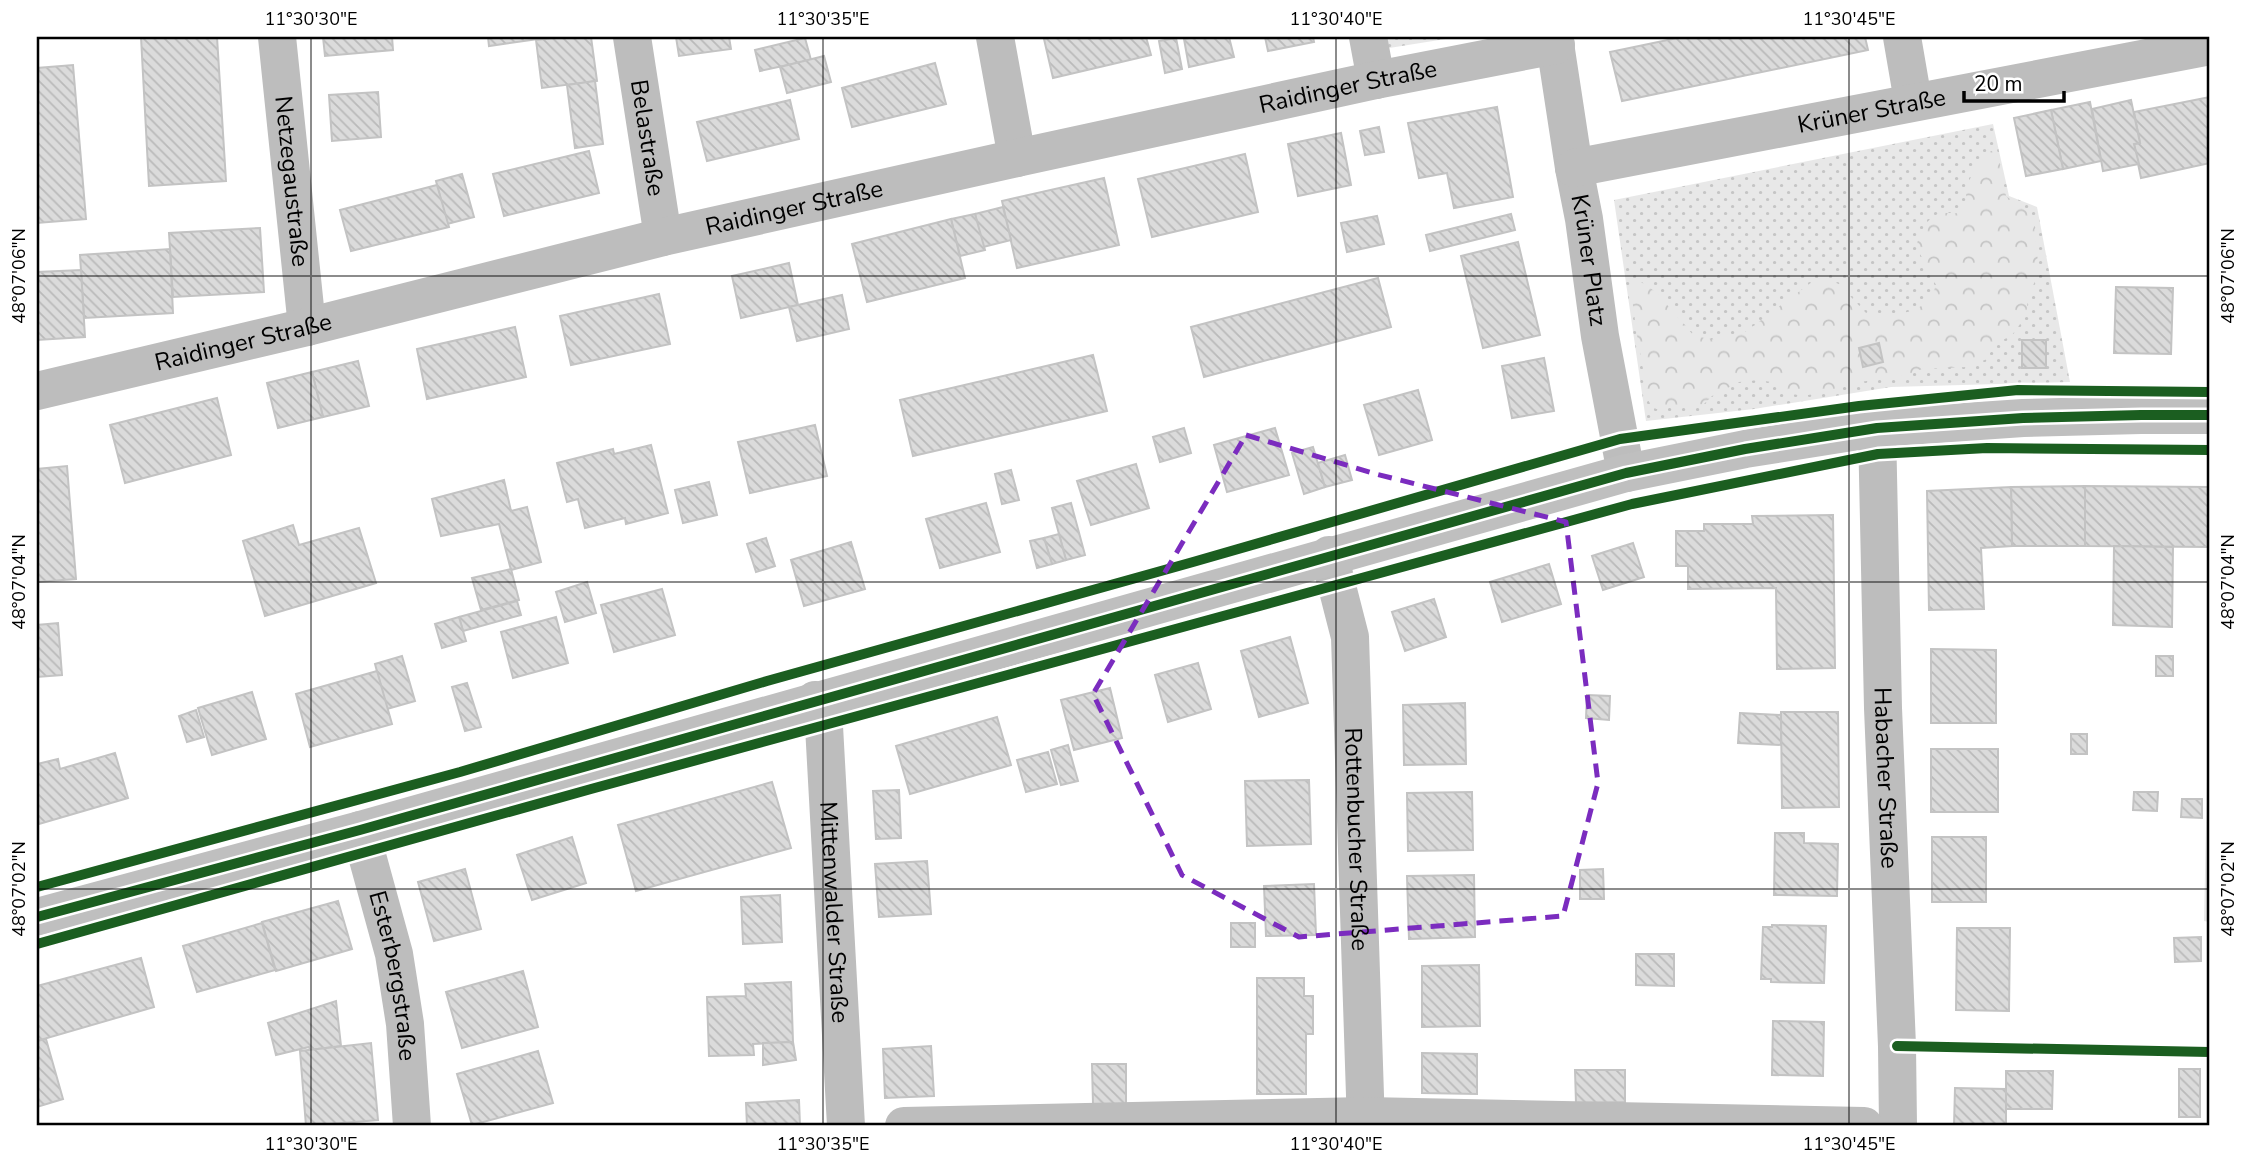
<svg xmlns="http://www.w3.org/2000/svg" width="2247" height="1163" font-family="'Nunito Sans',sans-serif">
	<defs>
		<pattern id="grass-dots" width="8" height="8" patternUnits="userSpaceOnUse" patternTransform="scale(1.75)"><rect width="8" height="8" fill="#e8e8e8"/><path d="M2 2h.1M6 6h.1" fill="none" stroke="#c5c5c5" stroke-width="1.8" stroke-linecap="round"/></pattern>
		<pattern id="forest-crowns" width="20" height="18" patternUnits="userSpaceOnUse" patternTransform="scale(1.75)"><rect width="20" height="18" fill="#e8e8e8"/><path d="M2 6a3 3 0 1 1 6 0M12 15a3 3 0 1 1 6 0" fill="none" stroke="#c5c5c5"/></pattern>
		<pattern id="building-back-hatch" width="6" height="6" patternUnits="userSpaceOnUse" patternTransform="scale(1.75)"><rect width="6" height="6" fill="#dbdbdb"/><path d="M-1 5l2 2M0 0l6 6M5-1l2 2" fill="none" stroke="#bababa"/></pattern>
	</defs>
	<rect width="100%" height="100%" fill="#fff"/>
	<g fill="url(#grass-dots)">
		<path d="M1381,37H1458L1383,49Z"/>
		<path d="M1993,124L2009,196L2037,207L2070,382L1891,387L1754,409L1646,421L1614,200Z"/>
		<path d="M2209,683H2210V922L2204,921Z"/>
	</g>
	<path fill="url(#forest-crowns)" d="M1997,150L2006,196L2033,216L2039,271L2028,298L2026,316L2012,335L1994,345L1987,359L1968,367L1922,369L1908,375L1853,383L1834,390L1803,396L1793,394L1778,383L1758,380L1739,382L1712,396L1704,404L1656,409L1649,402L1636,330L1631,284L1638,280L1656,292L1694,336L1716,340L1745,332L1812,282L1830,280L1845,287L1850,296L1867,314C1895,315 1926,317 1936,285L1916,246C1920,235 1926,218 1938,214C1944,212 1954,214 1961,213C1967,204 1965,200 1967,190C1969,176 1978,163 1986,152Z"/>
	<g fill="url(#building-back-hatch)" stroke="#c3c3c3" stroke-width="2">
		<path d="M141,37H217L226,181L149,186Z"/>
		<path d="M323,37H392L393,50L325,56Z"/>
		<path d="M488,37H539V39L489,46Z"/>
		<path d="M562,37H591L597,81L542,88L536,40Z"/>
		<path d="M676,37H729L731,49L679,56Z"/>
		<path d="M1052,37H1146L1151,55L1053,78L1044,39Z"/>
		<path d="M1195,37H1229L1234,57L1189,67L1184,39Z"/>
		<path d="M1265,37H1313L1314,42L1268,51Z"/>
		<path d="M1682,37H1865L1868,50L1622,101L1610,52Z"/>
		<path d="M805,38L811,60L760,71L755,50Z"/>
		<path d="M1176,38L1182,69L1165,73L1159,41Z"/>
		<path d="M824,56L831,82L787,93L780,67Z"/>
		<path d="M935,63L946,104L852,127L842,88Z"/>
		<path d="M73,65L86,219L37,223V68Z"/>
		<path d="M595,81L603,144L575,148L567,85Z"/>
		<path d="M378,92L381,137L332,141L329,95Z"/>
		<path d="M2210,97V163L2141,178L2134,144L2140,143L2134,112Z"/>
		<path d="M790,100L799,139L707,161L697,122Z"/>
		<path d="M2131,100L2140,143L2134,144L2139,164L2103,171L2092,109Z"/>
		<path d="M2090,102L2101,161L2063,169L2051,110Z"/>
		<path d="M1497,107L1513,197L1454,208L1447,173L1419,178L1408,123Z"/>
		<path d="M2051,110L2063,169L2026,176L2014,118Z"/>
		<path d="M1379,127L1384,152L1365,155L1360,131Z"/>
		<path d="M1341,133L1351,185L1298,196L1288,144Z"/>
		<path d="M589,151L599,193L504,216L493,174Z"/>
		<path d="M1245,154L1258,212L1152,237L1138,179Z"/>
		<path d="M462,174L474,217L447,224L436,181Z"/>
		<path d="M1104,178L1119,245L1017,268L1002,201Z"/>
		<path d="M437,185L449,227L351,251L340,210Z"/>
		<path d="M1003,207L1011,240L983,247L975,214Z"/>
		<path d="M975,214L985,250L960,256L951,219Z"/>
		<path d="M1511,214L1515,230L1430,251L1426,235Z"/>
		<path d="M1377,216L1384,244L1347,252L1341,223Z"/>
		<path d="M951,219L965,278L867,302L852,244Z"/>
		<path d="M260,228L264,292L173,297L169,233Z"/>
		<path d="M1518,242L1540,335L1483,348L1461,256Z"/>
		<path d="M170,249L173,313L84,318L80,255Z"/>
		<path d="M789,263L798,305L741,318L732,276Z"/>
		<path d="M81,270L85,337L37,340V272Z"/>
		<path d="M1378,278L1391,327L1204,377L1191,327Z"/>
		<path d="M2116,287L2173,288L2171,354L2114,353Z"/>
		<path d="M659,294L670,344L571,365L560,316Z"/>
		<path d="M842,295L849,329L797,341L789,307Z"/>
		<path d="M515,327L526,377L427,399L417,349Z"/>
		<rect x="2022" y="340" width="24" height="28"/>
		<path d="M1879,343L1883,362L1863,367L1859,348Z"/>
		<path d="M1093,355L1107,411L913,456L900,400Z"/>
		<path d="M1544,358L1554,411L1512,418L1502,366Z"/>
		<path d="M358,361L369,406L323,417L312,372Z"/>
		<path d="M312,372L323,417L278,428L267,383Z"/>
		<path d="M1418,390L1432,440L1379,455L1364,405Z"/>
		<path d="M217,398L231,455L125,483L110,425Z"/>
		<path d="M815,425L827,476L750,493L738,442Z"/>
		<path d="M1184,428L1191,453L1160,462L1153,437Z"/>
		<path d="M1275,428L1289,475L1227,492L1214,445Z"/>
		<path d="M651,445L668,513L626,524L625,518L585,528L578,499L567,502L557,463L613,449L614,454Z"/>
		<path d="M1313,447L1325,487L1304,494L1292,453Z"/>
		<path d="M1345,455L1352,480L1325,487L1318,463Z"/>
		<path d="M1136,464L1149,508L1091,525L1077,481Z"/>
		<path d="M67,466L76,579L37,582V469Z"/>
		<path d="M1011,470L1019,500L1002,504L995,474Z"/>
		<path d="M504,480L511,511L527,507L541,562L511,570L499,524L441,536L432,499Z"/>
		<path d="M709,482L717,515L683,523L675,490Z"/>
		<path d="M2085,486V546H2012L2011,487Z"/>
		<path d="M2085,486L2210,487V547L2085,546Z"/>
		<path d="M2011,487L2012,546L1981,548L1984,609L1929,610L1927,491Z"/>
		<path d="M986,503L1000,552L940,568L926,519Z"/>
		<path d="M1071,503L1085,555L1066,560L1052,508Z"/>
		<path d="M1833,515L1835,668L1777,669L1776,588L1688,589V566H1676V531H1704V524H1753L1752,516Z"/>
		<path d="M293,525L299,545L359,528L376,583L265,616L243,541Z"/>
		<path d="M1059,534L1066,560L1052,564L1044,538Z"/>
		<path d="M766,538L775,566L756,572L747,544Z"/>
		<path d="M1044,538L1052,564L1037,568L1030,541Z"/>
		<path d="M851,542L865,589L804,606L791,560Z"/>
		<path d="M1633,543L1644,577L1603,590L1592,556Z"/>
		<path d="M2114,546L2173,547L2172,627L2113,625Z"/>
		<path d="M1549,564L1561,604L1502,622L1490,582Z"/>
		<path d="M511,569L519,600L481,610L472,578Z"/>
		<path d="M587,582L596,613L565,622L556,592Z"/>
		<path d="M662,589L675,635L614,652L601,605Z"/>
		<path d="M1434,599L1446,637L1405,651L1392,612Z"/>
		<path d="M517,601L521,615L463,631L459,617Z"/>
		<path d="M459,617L466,641L442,648L435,624Z"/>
		<path d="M556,617L568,663L513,678L501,632Z"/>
		<path d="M58,623L62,675L37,677V625Z"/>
		<path d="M1290,637L1308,703L1259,717L1241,651Z"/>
		<path d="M1931,649L1996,650V723H1931Z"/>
		<path d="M402,656L415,701L387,709L375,664Z"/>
		<rect x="2156" y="656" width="17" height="20"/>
		<path d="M1198,663L1211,709L1168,722L1155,675Z"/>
		<path d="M377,671L392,724L310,747L296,694Z"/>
		<path d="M467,683L481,727L465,731L452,687Z"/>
		<path d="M1110,688L1122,738L1074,750L1061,700Z"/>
		<path d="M252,692L266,739L212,755L198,708Z"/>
		<path d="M1587,695L1610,696L1609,720L1586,718Z"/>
		<path d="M1465,703L1466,764L1404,765L1403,705Z"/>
		<path d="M196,710L204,737L187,742L179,716Z"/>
		<path d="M1781,712H1838L1839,807L1782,808Z"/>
		<path d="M1740,713L1781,715V745L1738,743Z"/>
		<path d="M997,717L1011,765L910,794L896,746Z"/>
		<rect x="2071" y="734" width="16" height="20"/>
		<path d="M1068,745L1078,781L1061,785L1051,750Z"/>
		<rect x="1931" y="749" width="67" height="63"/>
		<path d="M1048,752L1057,784L1026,792L1017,760Z"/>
		<path d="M115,753L128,798L39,824L37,816V764L58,759L60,769Z"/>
		<path d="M1309,780L1311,844L1247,846L1245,781Z"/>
		<path d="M772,782L791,848L636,891L618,825Z"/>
		<path d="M899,790L901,838L876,839L873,791Z"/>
		<path d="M1472,792L1473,850L1408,851L1407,793Z"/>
		<path d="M2134,792H2158L2157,811L2133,810Z"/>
		<path d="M2182,799H2202V818L2181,817Z"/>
		<path d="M1775,833H1804V843L1838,844L1837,896L1774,895Z"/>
		<path d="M572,837L586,883L532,900L517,855Z"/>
		<rect x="1932" y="837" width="54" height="65"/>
		<path d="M927,861L931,914L879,917L875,864Z"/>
		<path d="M465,869L481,929L434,941L418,882Z"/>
		<path d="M1603,869L1604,899H1580V870Z"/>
		<path d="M1474,875L1475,937L1409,939L1407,876Z"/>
		<path d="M1314,884L1316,935L1266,936L1264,886Z"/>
		<path d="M780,895L782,942L743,944L741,897Z"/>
		<path d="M338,901L352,949L276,971L262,922Z"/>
		<path d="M262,923L275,970L197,992L183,946Z"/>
		<rect x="1231" y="923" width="24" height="24"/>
		<path d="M1772,925L1826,926L1824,983L1771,982V979H1761L1763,927H1772Z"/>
		<path d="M1957,928H2010L2009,1011L1956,1010Z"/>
		<path d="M2201,937V961L2175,962L2174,938Z"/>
		<path d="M1636,954H1674V986L1636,985Z"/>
		<path d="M141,958L154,1007L37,1041V986Z"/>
		<path d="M1479,965L1480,1026L1422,1027V966Z"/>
		<path d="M523,971L538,1027L462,1048L446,992Z"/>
		<path d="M1257,978H1304V996H1313V1034H1306V1094H1257Z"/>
		<path d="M791,982L793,1042L753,1044L754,1055L709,1056L707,997L746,996L745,984Z"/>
		<path d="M336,1001L341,1046L310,1050L309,1047L276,1055L268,1023Z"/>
		<path d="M1773,1021L1824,1022L1823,1076L1772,1075Z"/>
		<path d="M46,1039L63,1099L37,1107V1041Z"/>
		<path d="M793,1042L796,1060L763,1065V1043Z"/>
		<path d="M371,1043L378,1120L306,1126L300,1051Z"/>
		<path d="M931,1046L934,1096L885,1098L883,1049Z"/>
		<path d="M538,1051L553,1103L472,1125L457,1074Z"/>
		<path d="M1422,1053L1477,1054V1094L1422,1093Z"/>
		<path d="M1092,1064H1126V1104H1093Z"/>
		<rect x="2179" y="1069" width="21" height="48"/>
		<path d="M1575,1070H1625V1102L1576,1103Z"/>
		<path d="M2006,1071H2053L2052,1109H2006Z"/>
		<path d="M1955,1088L2006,1089V1126H1954Z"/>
		<path d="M799,1100L800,1126H747L746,1103Z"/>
	</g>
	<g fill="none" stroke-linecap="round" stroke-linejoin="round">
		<g stroke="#bdbdbd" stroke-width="38">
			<path id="s1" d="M277,37L307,327"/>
			<path id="s2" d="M632,37L663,237"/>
			<path d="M995,37L1017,158"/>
			<path d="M1368,37L1376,80"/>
			<path id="s3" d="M1554,37L1574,168L1584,219L1600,336L1626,473"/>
			<path d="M1902,37L1913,101"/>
			<path id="s4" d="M1574,168L2210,46"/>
			<path id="s5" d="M37,391L307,327L663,237L1017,158L1376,80L1556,45"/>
			<path id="s6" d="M1877,428L1883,708L1897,1046L1898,1126"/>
			<path id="s7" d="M1329,555L1350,637L1366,1126"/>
			<path id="s8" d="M815,700L824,726L846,1126"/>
			<path id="s9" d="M360,830L394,954L405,1024L412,1126"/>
			<path d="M904,1126L1366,1116L1864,1126"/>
		</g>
		<path stroke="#bfbfbf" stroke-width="38" d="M37,917L360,830L1626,473L1745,449L1877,428L2023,418L2141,415H2210"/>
		<g stroke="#fff" stroke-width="15">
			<g id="cycleway">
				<path d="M37,887L460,772L767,681L1193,562L1620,439L1859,406L2018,390L2210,392"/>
				<path d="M37,917L360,830L1626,473L1745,449L1877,428L2023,418L2141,415H2210"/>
				<path d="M37,944L591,789L1632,504L1878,454L1987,448L2210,450"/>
				<path d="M1897,1046L2210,1052"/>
			</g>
		</g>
		<use href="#cycleway" stroke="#1b5e20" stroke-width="10"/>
	</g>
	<path fill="none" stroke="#7b2cbf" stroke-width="5" stroke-dasharray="14 9" stroke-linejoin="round" d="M1246,435L1376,474L1566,522L1598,783L1563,916L1299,937L1182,875L1093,694Z"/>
	<path fill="none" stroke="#000" stroke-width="2" stroke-opacity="0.45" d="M311,37V1126M823,37V1126M1336,37V1126M1849,37V1126M37,276H2210M37,582H2210M37,889H2210"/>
	<g text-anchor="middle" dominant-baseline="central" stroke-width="7" stroke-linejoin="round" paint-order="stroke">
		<g font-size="24" fill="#000" stroke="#fff">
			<text stroke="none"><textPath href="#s5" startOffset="1346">Raidinger Straße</textPath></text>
			<text stroke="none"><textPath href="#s4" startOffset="303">Krüner Straße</textPath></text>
			<text stroke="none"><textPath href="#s2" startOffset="102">Belastraße</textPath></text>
			<text stroke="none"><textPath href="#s1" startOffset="145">Netzegaustraße</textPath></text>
			<text stroke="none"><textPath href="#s5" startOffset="779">Raidinger Straße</textPath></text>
			<text stroke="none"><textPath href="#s3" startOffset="226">Krüner Platz</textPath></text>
			<text stroke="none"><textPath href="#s5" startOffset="212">Raidinger Straße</textPath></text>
			<text stroke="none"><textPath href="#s6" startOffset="350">Habacher Straße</textPath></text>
			<text stroke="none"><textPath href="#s7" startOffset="287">Rottenbucher Straße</textPath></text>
			<text stroke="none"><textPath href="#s8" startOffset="214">Mittenwalder Straße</textPath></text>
			<text stroke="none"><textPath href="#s9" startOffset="150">Esterbergstraße</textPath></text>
		</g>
	</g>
	<rect width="2247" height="1163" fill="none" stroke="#ffffff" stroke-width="77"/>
	<path d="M1964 91v10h100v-10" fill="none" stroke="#000000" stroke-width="3.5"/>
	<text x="1974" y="91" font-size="21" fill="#000000" stroke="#ffffff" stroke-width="5" paint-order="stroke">20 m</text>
	<rect x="38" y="38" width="2170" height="1086" fill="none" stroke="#000" stroke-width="2.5"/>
	<g font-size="18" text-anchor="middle" fill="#000">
		<text x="311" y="25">11°30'30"E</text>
		<text x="823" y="25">11°30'35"E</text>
		<text x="1336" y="25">11°30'40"E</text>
		<text x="1849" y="25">11°30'45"E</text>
		<text transform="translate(19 276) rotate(-90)" y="6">48°07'06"N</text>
		<text transform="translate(2228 276) rotate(-90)" y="6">48°07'06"N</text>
		<text transform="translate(19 582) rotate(-90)" y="6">48°07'04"N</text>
		<text transform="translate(2228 582) rotate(-90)" y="6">48°07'04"N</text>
		<text transform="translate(19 889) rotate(-90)" y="6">48°07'02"N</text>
		<text transform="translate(2228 889) rotate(-90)" y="6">48°07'02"N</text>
		<text x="311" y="1150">11°30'30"E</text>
		<text x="823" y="1150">11°30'35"E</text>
		<text x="1336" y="1150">11°30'40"E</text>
		<text x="1849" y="1150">11°30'45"E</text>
	</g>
</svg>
